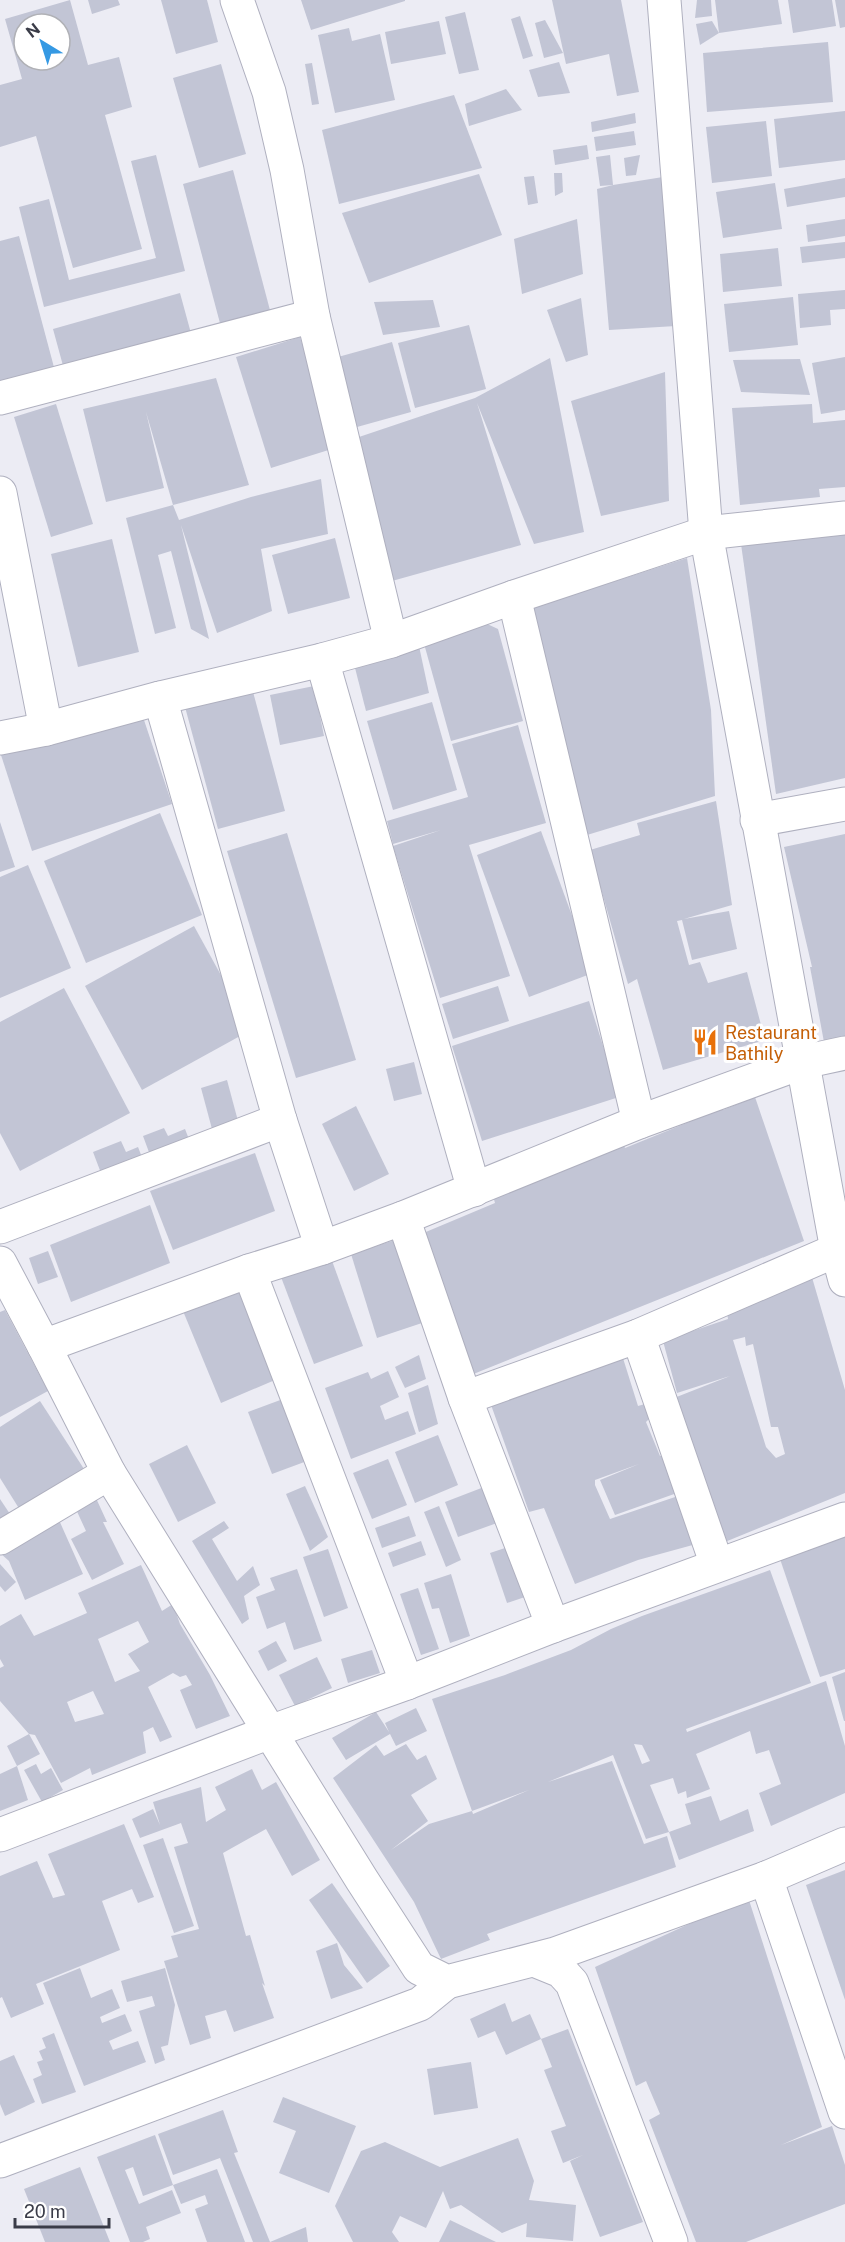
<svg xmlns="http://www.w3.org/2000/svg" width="845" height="2242" font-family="'Public Sans',sans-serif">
	<rect width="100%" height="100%" fill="#ececf4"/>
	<g fill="#c2c5d5" fill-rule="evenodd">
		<path d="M70,0L88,65L119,57L132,107L105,115L142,249L73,268L36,136L0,147V85L22,79L5,19ZM24,24H60V60H24Z"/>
		<path d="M88,0H118L120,5L92,14Z"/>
		<path d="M161,0H207L218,42L176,54Z"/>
		<path d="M301,0H405V1L311,30Z"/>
		<path d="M552,0H621L639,92L617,96L609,54L566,64Z"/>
		<path d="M697,0H711L712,16L695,18Z"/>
		<path d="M715,0H778L782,24L719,33Z"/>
		<path d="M788,0H832L836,26L793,33Z"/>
		<path d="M835,0H845V27L840,28Z"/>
		<path d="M465,12L479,70L459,74L445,17Z"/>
		<path d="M520,16L533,56L523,59L511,19Z"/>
		<path d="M545,20L563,53L544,58L535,23Z"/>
		<path d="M439,21L446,54L391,64L385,32Z"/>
		<path d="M712,21L719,33L700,45L696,24Z"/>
		<path d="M349,28L352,41L380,34L395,100L335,113L318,35Z"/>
		<path d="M828,42L833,102L707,112L703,53Z"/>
		<path d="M559,62L570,93L538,97L529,70Z"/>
		<path d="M312,63L319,104L312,105L305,64Z"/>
		<path d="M221,64L246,154L199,168L173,78Z"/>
		<path d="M506,89L522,110L469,126L465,104Z"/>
		<path d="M454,95L482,168L339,204L322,130Z"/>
		<path d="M845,111V160L779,168L774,119Z"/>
		<path d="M635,113L636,123L592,132L591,122Z"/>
		<path d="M766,121L772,176L712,183L706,127Z"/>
		<path d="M634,131L636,145L596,151L594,137Z"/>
		<path d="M587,145L589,159L555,165L553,150Z"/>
		<path d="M156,155L185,271L44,307L19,207L49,199L69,280L156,258L131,161Z"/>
		<path d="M610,155L613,185L663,177L676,326L609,330L597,189L613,185L600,186L596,157Z"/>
		<path d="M640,155L636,175L626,176L624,158Z"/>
		<path d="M233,170L271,314L221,327L183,184Z"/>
		<path d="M554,173H562L563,192L555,196Z"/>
		<path d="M479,174L502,235L369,283L342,213Z"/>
		<path d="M534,176L538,203L528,205L524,177Z"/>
		<path d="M845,178V197L787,207L784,189Z"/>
		<path d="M775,183L782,229L723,238L716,192Z"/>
		<path d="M577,219L583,274L522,294L514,239Z"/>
		<path d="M845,219V236L808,242L806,225Z"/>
		<path d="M19,236L55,371L0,386V241Z"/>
		<path d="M845,242V258L802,263L800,247Z"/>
		<path d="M778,248L782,286L723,292L720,254Z"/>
		<path d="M845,290V309L830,310L831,325L800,328L798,294Z"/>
		<path d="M180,293L192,337L65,373L53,329Z"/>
		<path d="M793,297L798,345L729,352L724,304Z"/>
		<path d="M581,298L588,355L566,362L547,310Z"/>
		<path d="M433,300L440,327L383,335L374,302Z"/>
		<path d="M469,325L486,389L415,408L398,343Z"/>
		<path d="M300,337L335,448L271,468L236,357Z"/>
		<path d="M392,342L411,412L357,427L338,357Z"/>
		<path d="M845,357V410L821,414L812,363Z"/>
		<path d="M550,358L584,532L534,544L477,403L521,545L392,581L356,438L475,398Z"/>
		<path d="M800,359L810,395L741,392L733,360Z"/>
		<path d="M665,372L669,501L601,516L571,401Z"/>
		<path d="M216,378L249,485L173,505L146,412L164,488L106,502L83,409Z"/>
		<path d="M56,404L93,524L51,537L14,417Z"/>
		<path d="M812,404L813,423L845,420V487L819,489L820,497L740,505L732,408Z"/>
		<path d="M321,479L328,534L261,549L272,611L217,633L181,525L209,639L191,629L171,551L158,555L176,628L155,634L126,518L173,505L179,520L251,497Z"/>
		<path d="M845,525V778L776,794L741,544Z"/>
		<path d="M335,538L350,598L288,614L272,555Z"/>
		<path d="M112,539L139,652L78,667L51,554Z"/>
		<path d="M687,558L711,710L715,796L587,835L532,603L594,588Z"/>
		<path d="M485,623L498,629L523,721L451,741L423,640Z"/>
		<path d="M419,646L429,693L366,711L354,664Z"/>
		<path d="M314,686L324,736L280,745L270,695Z"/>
		<path d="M252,688L285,811L218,829L185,707Z"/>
		<path d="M432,702L457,790L393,810L367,721Z"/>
		<path d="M140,708L172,804L32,851L1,755Z"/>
		<path d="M518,725L546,823L469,845L510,976L440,998L393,846L441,830L393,844L387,821L468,797L452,744Z"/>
		<path d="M716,801L732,905L684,919L729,911L737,949L692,960L682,920L677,921L689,965L700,962L708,983L747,972L765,1040L663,1070L637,979L628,984L590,850L640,835L637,823Z"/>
		<path d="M160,813L202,915L86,963L44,861Z"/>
		<path d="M0,822L15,867L0,872Z"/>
		<path d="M541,831L593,973L529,997L477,855Z"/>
		<path d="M287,833L356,1060L296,1078L227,851Z"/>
		<path d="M845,834V1037L824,1042L810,967H812L784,847Z"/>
		<path d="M28,865L71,968L0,998V877Z"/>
		<path d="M194,926L251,1030L142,1090L85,986Z"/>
		<path d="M498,986L509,1021L453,1039L442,1004Z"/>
		<path d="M64,988L130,1113L20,1171L0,1133V1022Z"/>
		<path d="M589,1001L619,1097L482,1141L452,1046Z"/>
		<path d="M414,1062L422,1094L394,1101L386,1069Z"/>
		<path d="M227,1080L238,1121L212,1129L201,1088Z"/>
		<path d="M755,1097L804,1241L471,1375L421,1234L495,1203L493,1196L622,1140L625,1148L689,1122L687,1117L721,1103L723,1110Z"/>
		<path d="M356,1106L389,1174L354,1191L322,1124Z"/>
		<path d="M164,1128L168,1136L185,1129L192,1147L153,1163L143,1136Z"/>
		<path d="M121,1141L126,1152L138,1147L145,1165L104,1181L93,1152Z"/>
		<path d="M255,1153L275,1211L173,1250L150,1191Z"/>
		<path d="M150,1205L170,1263L71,1302L50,1245Z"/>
		<path d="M398,1239L425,1322L377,1338L351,1254Z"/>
		<path d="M48,1251L58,1277L38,1284L29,1258Z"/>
		<path d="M331,1258L363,1346L314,1364L281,1277Z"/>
		<path d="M811,1274L845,1390V1493L720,1544L674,1398L730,1376L677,1393L663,1341L728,1319L725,1301ZM745,1337L746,1346L753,1344L771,1427H778L785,1454L776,1458L766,1447L733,1340Z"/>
		<path d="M244,1286L282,1377L221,1403L183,1311Z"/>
		<path d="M5,1310L48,1391L0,1417V1312Z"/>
		<path d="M419,1355L426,1379L405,1388L395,1367Z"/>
		<path d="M622,1355L638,1406L645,1404L650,1418L646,1422L660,1456L667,1454L677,1493L615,1515L600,1480L639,1464L595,1480V1485L610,1519L681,1495L700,1543L638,1560L575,1584L544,1508L529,1512L490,1402L559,1375L561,1381Z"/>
		<path d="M388,1371L399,1397L380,1406L385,1420L408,1411L416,1434L351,1459L325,1388L368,1372L371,1379Z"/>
		<path d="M428,1385L438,1424L419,1432L408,1393Z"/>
		<path d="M283,1399L307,1461L272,1474L248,1412Z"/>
		<path d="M40,1401L84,1469L20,1510L0,1478V1427Z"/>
		<path d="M438,1435L458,1485L415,1503L395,1452Z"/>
		<path d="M187,1445L216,1503L178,1522L149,1464Z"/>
		<path d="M388,1459L407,1505L372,1519L353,1473Z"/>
		<path d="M305,1486L328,1537L310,1551L286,1494Z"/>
		<path d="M484,1487L497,1523L458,1537L445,1502Z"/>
		<path d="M95,1496L107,1522H103L124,1564L92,1580L71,1539L86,1531L74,1505Z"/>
		<path d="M0,1499L10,1514L0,1521Z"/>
		<path d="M439,1506L461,1560L446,1567L424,1512Z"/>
		<path d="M409,1516L416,1536L382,1548L375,1528Z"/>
		<path d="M59,1520L83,1574L25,1600L9,1561L0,1553Z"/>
		<path d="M224,1521L229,1528L212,1539L237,1581L253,1566L260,1585L244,1596L249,1619L242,1624L192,1541Z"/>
		<path d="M845,1537V1669L820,1677L780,1559Z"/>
		<path d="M421,1541L426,1555L393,1567L388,1553Z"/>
		<path d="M508,1547L525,1597L507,1603L490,1553Z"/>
		<path d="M328,1549L348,1608L324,1617L303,1557Z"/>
		<path d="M0,1564L16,1582L5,1592L0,1586Z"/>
		<path d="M141,1565L162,1611L173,1604L180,1624L210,1675L230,1716L196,1729L180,1690L192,1685L186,1675L180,1677L173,1673L148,1687L172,1737L160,1742L153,1727L143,1732L146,1753L92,1775L90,1768L61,1783L35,1735L29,1734L40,1754L17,1766L7,1746L29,1734L0,1701V1668L4,1666L0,1659V1626L21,1614L34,1636L87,1613L78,1593ZM138,1621L149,1642L128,1654L140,1671L115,1682L98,1639ZM93,1691L104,1714L75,1722L67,1702Z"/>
		<path d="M297,1569L322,1641L294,1650L285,1622L267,1629L256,1597L275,1590L270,1578Z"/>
		<path d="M770,1570L811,1683L686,1729L687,1732L826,1681L845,1746V1793L771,1826L759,1793L781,1784L769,1750L756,1754L750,1731L696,1754L710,1789L687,1798L686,1791L678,1794L673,1778L650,1785L669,1832L646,1839L613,1755L548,1782L612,1761L644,1844L667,1836L676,1867L487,1934L490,1940L441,1959L414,1902L333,1778L376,1745L384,1756L406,1744L417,1760L426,1755L437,1779L411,1795L428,1821L391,1850L429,1824L472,1811L473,1814L529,1790L472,1811L432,1699L505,1675L571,1650L611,1629L642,1616ZM634,1744L642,1745L650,1761L642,1764Z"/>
		<path d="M451,1574L470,1636L450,1643L439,1608L432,1609L424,1583Z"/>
		<path d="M418,1588L439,1649L421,1655L400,1594Z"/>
		<path d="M276,1641L287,1661L268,1671L258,1651Z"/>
		<path d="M372,1650L380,1673L348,1683L341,1659Z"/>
		<path d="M317,1657L332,1688L295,1706L279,1675Z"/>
		<path d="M845,1672V1721H844L832,1677Z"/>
		<path d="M416,1708L427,1731L396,1746L390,1734L346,1760L332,1738L376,1712L389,1732L385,1723Z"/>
		<path d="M36,1764L41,1774L51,1768L63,1790L42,1802L24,1770Z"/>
		<path d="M17,1766L28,1800L0,1811V1774Z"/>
		<path d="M252,1769L262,1790L276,1782L320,1860L292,1876L266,1829L223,1853L246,1936L250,1935L265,1986L262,1983L274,2018L234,2032L226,2010L205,2016L211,2038L190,2045L164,1961L178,1957L171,1936L199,1929L174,1847L188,1843L181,1823L140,1838L132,1819L153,1809L160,1825L153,1802L201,1787L206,1822L226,1810L215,1787Z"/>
		<path d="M711,1796L720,1821L748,1809L754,1831L679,1860L669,1832L691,1824L685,1804Z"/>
		<path d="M124,1824L154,1897L138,1903L132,1889L102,1901L120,1950L36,1984L44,2004L11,2018L2,1997L0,1998V1876L37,1861L53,1898L65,1895L48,1854Z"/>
		<path d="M163,1838L194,1926L174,1933L143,1845Z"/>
		<path d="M845,1870V2000L806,1885Z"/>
		<path d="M332,1883L390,1966L367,1983L309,1900Z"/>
		<path d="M748,1897L822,2127L781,2145L832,2126L845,2165V2204L746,2242H696L649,2120L660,2114L646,2081L636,2086L595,1967Z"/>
		<path d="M337,1943L344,1965L363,1988L331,1999L316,1951Z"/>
		<path d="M80,1968L91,1998L112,1989L120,2008L100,2017L102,2023L125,2014L132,2031L109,2041L113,2050L138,2041L146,2062L84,2086L43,1983Z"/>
		<path d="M165,1968L175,2005L168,2045L161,2047L165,2060L155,2064L139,2011L155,2006L152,1996L127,2002L121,1981Z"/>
		<path d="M505,2003L512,2022L530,2014L541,2039L506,2055L495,2031L478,2038L470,2019Z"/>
		<path d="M568,2029L643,2222L600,2237L570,2161L583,2155L563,2163L551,2131L566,2126L544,2070L552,2067L541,2039Z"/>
		<path d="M54,2033L76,2092L42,2104L33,2079L42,2075L37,2062L43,2060L39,2051L46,2048L42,2038Z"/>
		<path d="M14,2055L35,2102L5,2116L0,2104V2061Z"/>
		<path d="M471,2062L478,2108L434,2115L427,2069Z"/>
		<path d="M283,2097L356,2126L329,2193L279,2173L296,2131L273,2122Z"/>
		<path d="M223,2110L238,2152L234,2153L270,2242L306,2227L308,2242H253L220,2158L173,2175L158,2134Z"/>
		<path d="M155,2135L173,2185L143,2196L133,2167L125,2170L139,2204L172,2190L181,2213L146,2227L150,2239L143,2242H130L97,2157Z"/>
		<path d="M518,2138L534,2181L529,2200L576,2205L573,2241L526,2237L527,2223L502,2233L461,2205L450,2209L443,2191L426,2228L400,2216L392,2232L399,2242H353L335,2206L361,2151L385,2142L440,2167Z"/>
		<path d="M80,2167L110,2242H45L24,2189Z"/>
		<path d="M217,2169L245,2242H207L195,2209L208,2204L205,2195L181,2204L173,2185Z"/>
		<path d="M450,2220L496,2242H439Z"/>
	</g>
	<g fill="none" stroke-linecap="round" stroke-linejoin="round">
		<g stroke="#afb0bf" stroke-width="35">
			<g id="minor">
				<path d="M237,0L269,92L287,170L313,316L391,641"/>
				<path d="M664,0L706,533L837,1250L845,1280"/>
				<path d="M0,398L313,316"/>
				<path d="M0,493L46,729"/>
				<path d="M514,597L639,1122"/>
				<path d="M322,660L474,1190"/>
				<path d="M160,698L280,1120L322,1248"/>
				<path d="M0,738L46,729L160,698L322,660L391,641L514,597L706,533L845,518"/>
				<path d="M757,820L845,804"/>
				<path d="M403,1218L465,1398L553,1626"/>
				<path d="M0,1227L280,1120"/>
				<path d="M0,1263L44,1346L249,1271L322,1248L403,1218L639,1122L803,1062L845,1053"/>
				<path d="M249,1271L407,1683"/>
				<path d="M638,1336L717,1565"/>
				<path d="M44,1346L109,1473L362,1880L419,1968L447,1982L555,1954L766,1878L845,1844"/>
				<path d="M465,1398L638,1336L837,1250"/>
				<path d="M0,1538L109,1473"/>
				<path d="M0,1835L270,1732L407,1683L553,1626L845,1519"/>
				<path d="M766,1878L845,2112"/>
				<path d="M534,1960L561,1971L572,1983L671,2242"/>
				<path d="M0,2161L420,2004L447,1982"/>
			</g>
		</g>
		<use href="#minor" stroke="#fff" stroke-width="33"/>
	</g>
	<defs>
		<g id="restaurant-bare" transform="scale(2.07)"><path d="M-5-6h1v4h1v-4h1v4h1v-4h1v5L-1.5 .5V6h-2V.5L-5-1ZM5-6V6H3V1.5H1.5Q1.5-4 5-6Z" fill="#e8710a" stroke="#fff" stroke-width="2.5" paint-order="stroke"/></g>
	</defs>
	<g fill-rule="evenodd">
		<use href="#restaurant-bare" x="705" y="1042"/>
	</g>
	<g text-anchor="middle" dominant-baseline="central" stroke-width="6" stroke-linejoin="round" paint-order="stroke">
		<g font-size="18" fill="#c56008" stroke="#fff" text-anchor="start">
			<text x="725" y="1032">Restaurant<tspan x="725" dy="21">Bathily</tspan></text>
		</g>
	</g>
	<g transform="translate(42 42) rotate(322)"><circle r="28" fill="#ffffff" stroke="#b0b1b6" stroke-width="1.5"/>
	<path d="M0-4.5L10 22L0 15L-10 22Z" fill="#3599e3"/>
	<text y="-9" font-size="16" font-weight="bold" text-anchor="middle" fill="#3a3c48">N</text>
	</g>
	<path d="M15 2218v9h94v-9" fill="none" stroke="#3a3c48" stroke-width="3"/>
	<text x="24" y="2218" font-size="18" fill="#3a3c48" stroke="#ffffff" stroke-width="4.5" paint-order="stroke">20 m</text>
</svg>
